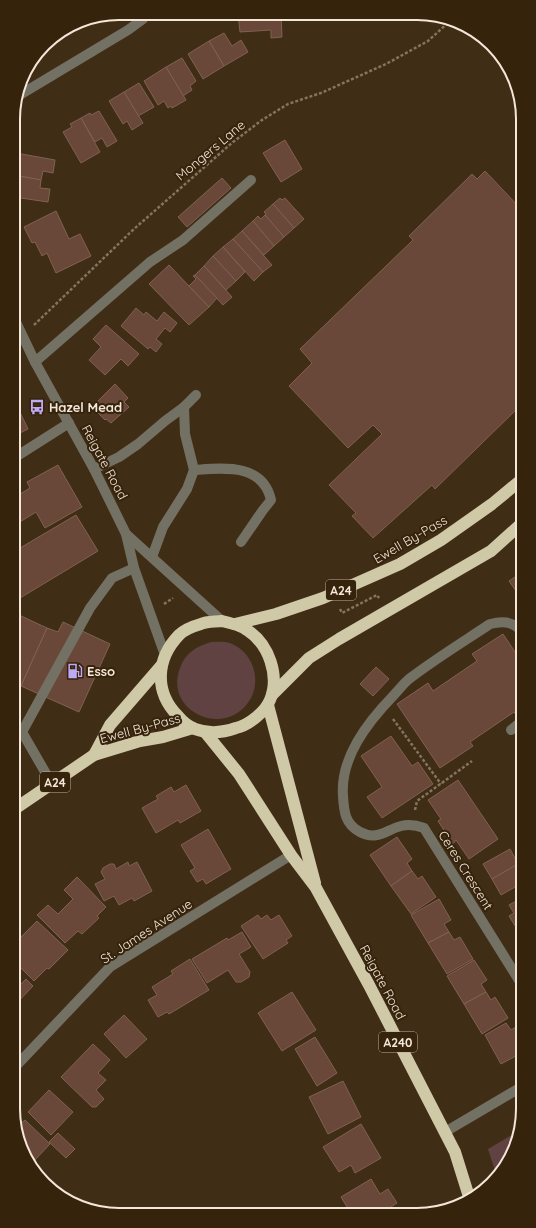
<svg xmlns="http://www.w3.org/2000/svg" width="536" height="1228" font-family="Quicksand,sans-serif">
	<rect width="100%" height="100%" fill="#402d15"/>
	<g fill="#614243">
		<path d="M211,642C218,642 226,641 232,644C253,653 261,679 251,698C228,740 163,713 180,668C185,653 197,646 211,642Z"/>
		<path d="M517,1132L501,1174L497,1177L488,1149Z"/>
	</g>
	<g fill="#694739" stroke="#806153">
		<path d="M238,14H281L282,37L271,38V30L240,32Z"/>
		<path d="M224,33L232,46L241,40L248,52L224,66L209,41Z"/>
		<path d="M209,41L224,66L203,79L188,54Z"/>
		<path d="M182,58L196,81L190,86L192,90L183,96L166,67Z"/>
		<path d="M166,67L186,100L172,108L171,106L168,108L164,101L158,105L144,81Z"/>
		<path d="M139,83L154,107L138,116L124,92Z"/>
		<path d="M124,92L143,123L132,130L127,121L123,124L109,101Z"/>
		<path d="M99,111L117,141L107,147L102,138L95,142L81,118L90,113L91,115Z"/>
		<path d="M81,118L100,152L81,163L63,132L72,127L70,124Z"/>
		<path d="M285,140L302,169L281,182L263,153Z"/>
		<path d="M16,153L55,160L53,173L43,171L41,180L13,175V164H14Z"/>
		<path d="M485,171L520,208V406L435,489L432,485L373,538L352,516L356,513L329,485L382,434L373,425L348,448L289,386L312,363L300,349L413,240L409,236L472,174L477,179Z"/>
		<path d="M13,175L41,180L40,188L50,189L48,202L14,197Z"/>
		<path d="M222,178L231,188L187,227L178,217Z"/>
		<path d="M280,198L282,200L285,198L304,219L294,228L273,204Z"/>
		<path d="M273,204L294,228L284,237L265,215L266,214L264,212Z"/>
		<path d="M56,211L69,239L80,234L91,256L56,273L47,253L42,256L35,242L32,243L24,227Z"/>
		<path d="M265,215L284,237L274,246L253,221L258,216L261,219Z"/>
		<path d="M253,221L274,246L264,255L242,231Z"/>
		<path d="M242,231L272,265L263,272L233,239Z"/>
		<path d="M233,239L263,272L254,281L223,247Z"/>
		<path d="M223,247L245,272L236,281L213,256Z"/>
		<path d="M213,256L236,281L226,290L204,266Z"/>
		<path d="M169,265L209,307L189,325L149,284Z"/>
		<path d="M204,266L232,297L223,305L195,275Z"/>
		<path d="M195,275L217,298L209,307L189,286L196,279L193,276Z"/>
		<path d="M136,308L144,315L146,312L157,321L164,312L177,323L170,332L165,328L156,339L162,344L156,352L150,347L148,349L121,326Z"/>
		<path d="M106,325L139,354L128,366L121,359L105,375L89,360L101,347L93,339Z"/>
		<path d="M115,384L128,398L124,402L129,407L111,423L106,419L105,420L92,407Z"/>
		<path d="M18,408L28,429L14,436V410Z"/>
		<path d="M58,465L82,507L45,528L36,512L15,525V497L30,488L27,482Z"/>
		<path d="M76,515L98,551L15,601V551Z"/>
		<path d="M521,573V598L509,581Z"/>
		<path d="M19,615L47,628L21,686L15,683V624Z"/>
		<path d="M63,622L110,644L79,712L21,686L47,628L58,632Z"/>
		<path d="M503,634L521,661V714L517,717L514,712L470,742L473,746L440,768L397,704L428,683L433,691L477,661L472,654Z"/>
		<path d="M376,667L389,679L373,696L360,684Z"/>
		<path d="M391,736L412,766L418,762L433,784L382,818L367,797L382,787L361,756Z"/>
		<path d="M458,780L498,839L469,859L456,840L453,844L438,821L441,819L428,800Z"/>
		<path d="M186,785L201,811L180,823L178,820L156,833L142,808L158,799L156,796L171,787L174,792Z"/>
		<path d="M208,829L231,869L206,884L203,879L197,882L190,871L195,868L181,845Z"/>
		<path d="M397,837L412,859L407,863L412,871L391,886L370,855Z"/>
		<path d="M510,849L518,864L492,879L483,864Z"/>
		<path d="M128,862L129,866L137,862L152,891L134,901L132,898L119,905L114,896L104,901L95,884L105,879L101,872L103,868L110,864H114L116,869Z"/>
		<path d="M518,864L522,870V883L501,895L492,879Z"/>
		<path d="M412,871L418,879L422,876L436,897L411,914L391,886Z"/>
		<path d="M77,877L106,907L97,916L99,918L82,934L78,931L65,943L37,915L48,905L58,914L73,899L64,890Z"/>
		<path d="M522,898V937L509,916L514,913L509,905Z"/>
		<path d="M439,899L451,920L444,924L449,932L428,943L411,915Z"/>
		<path d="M258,915L261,919L267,915L271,920L279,915L292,936L286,940L288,943L263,959L241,926Z"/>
		<path d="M37,921L68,950L49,969L47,968L34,981L16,963V942Z"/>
		<path d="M242,932L251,947L239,954L250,972L249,977L241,982H236L228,970L207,983L192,959L227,938L228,940Z"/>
		<path d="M449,932L454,940L460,937L473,959L447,974L428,943Z"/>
		<path d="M190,959L209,990L169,1014L167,1012L158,1017L148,1000L157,995L152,987L173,974L171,971Z"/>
		<path d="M474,960L487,980L481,984L486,992L464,1004L447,976Z"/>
		<path d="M16,979L21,984L26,979L33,986L16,1004Z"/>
		<path d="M292,992L316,1030L282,1051L258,1013Z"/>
		<path d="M486,992L491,1000L495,997L508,1018L482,1034L464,1004Z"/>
		<path d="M124,1015L147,1039L126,1058L104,1034Z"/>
		<path d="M506,1023L511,1030L516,1027L522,1038L523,1052L501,1064L485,1035Z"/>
		<path d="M315,1037L337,1073L317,1086L295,1049Z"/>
		<path d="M93,1044L110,1060L98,1073L106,1080L96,1090L104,1099L96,1107H92L61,1077Z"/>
		<path d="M343,1081L361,1117L328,1134L309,1097Z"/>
		<path d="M49,1090L73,1112L51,1135L28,1112Z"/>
		<path d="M25,1120L50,1144L33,1162L17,1137V1125L18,1124L19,1125Z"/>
		<path d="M361,1124L381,1158L355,1173L351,1165L339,1172L323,1147Z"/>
		<path d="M58,1133L75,1149L66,1158L49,1142Z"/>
		<path d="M371,1179L380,1194L388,1189L397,1203L383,1212H350L341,1197Z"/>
	</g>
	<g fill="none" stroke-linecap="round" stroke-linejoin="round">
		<g stroke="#857460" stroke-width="2.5" stroke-dasharray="3 2" stroke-linecap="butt">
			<path d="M34,325L134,229L233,142L262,120L288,104L321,93L386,64L428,41L450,21"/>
			<path d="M164,604L173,598"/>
			<path d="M340,609L342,613L377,595L379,598"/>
			<path d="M393,719L441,784"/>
			<path d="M415,810L417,801L472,761"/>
		</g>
		<g stroke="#737163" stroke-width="10">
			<path d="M94,469L119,457L138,444L165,421L184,407L196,395"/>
			<path d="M194,470C223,468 263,463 271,500L263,510L241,542"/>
			<path d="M152,557L163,527L187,489L194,470L185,434L184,407"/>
			<path d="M511,730L521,722"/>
			<path d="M52,784L22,732L90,608L112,578L134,568"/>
		</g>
		<g stroke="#737163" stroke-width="10">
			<path d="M18,96L128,30L143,19L147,13"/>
			<path d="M14,318L35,362L94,469L126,534L134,568L165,655"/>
			<path d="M35,362L150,262L183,240L251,180"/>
			<path d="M14,458L69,423"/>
			<path d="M126,534L222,621"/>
			<path d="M521,630C511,621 502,621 490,624C463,642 435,659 409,679C403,684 398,691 393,696C367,723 340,758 343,796C344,812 345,824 360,832C377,841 386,830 401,826C409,824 416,825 424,828L522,985"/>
			<path d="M16,1066L110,967L291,855"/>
			<path d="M445,1132L523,1086"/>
		</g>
		<g stroke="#d0c9a7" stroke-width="12">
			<path d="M222,621C231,623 240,625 247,630C269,644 280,676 270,700C265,712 249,725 236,728C222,733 209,734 195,729C188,726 182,721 178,716C154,692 156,659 179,635C184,630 194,626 201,624C207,621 215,622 222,621Z"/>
			<path d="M235,624L276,614L323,598L400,564L441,540L492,504L521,480"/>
			<path d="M272,695L309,658L339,639L491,551L521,524"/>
			<path d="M268,705L315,883"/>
			<path d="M205,732L239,774L291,855L316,888L369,985L455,1152L470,1200"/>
			<path d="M94,755L110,725L161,666"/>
			<path d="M16,808L94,755L140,741L163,737L193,728"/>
		</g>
	</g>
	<defs>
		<g id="bus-bare" transform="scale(1.2)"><path d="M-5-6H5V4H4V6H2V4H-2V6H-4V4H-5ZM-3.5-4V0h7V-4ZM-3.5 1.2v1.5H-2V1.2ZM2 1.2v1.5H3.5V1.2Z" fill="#bea9f4" stroke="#35230b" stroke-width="2.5" paint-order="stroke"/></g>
		<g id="fuel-bare" transform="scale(1.2)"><path d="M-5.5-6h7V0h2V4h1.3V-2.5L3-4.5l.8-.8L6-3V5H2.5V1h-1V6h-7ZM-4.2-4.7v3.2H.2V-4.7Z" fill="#bea9f4" stroke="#35230b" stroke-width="2.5" paint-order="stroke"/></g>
	</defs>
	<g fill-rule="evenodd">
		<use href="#bus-bare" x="37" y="407"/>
		<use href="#fuel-bare" x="75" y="671"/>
	</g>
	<g text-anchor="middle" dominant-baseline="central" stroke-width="4" stroke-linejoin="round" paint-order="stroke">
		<g fill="#35230b" stroke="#bbac9b" stroke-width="1">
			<rect x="326" y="580" width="30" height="20" rx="3"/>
			<rect x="40" y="772" width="30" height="20" rx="3"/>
			<rect x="379" y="1032" width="38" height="20" rx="3"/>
		</g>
		<g font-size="12" font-weight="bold" fill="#f4e7d9">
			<text x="341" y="590">A24</text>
			<text x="55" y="782">A24</text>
			<text x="398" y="1042">A240</text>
		</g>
		<g font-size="13" fill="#f4e7d9" stroke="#35230b">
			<text transform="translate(210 150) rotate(-40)">Mongers Lane</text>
			<text transform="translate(105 462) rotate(62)">Reigate Road</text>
			<text transform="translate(410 539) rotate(-30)">Ewell By-Pass</text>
			<text transform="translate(140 728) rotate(-15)">Ewell By-Pass</text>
			<text transform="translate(466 870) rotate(58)">Ceres Crescent</text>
			<text transform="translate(146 931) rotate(-33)">St. James Avenue</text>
			<text transform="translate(383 982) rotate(62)">Reigate Road</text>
		</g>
		<g font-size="13" font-weight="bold" fill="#f4e7d9" stroke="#35230b" text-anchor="start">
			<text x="49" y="407">Hazel Mead</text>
			<text x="87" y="671">Esso</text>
		</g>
	</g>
	<path d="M0 0H536V1228H0ZM119 20H417A99 99 0 0 1 516 119V1109A99 99 0 0 1 417 1208H119A99 99 0 0 1 20 1109V119A99 99 0 0 1 119 20Z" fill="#35230b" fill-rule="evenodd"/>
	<path fill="none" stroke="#f4e7d9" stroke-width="2" d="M119 20H417A99 99 0 0 1 516 119V1109A99 99 0 0 1 417 1208H119A99 99 0 0 1 20 1109V119A99 99 0 0 1 119 20Z"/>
</svg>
